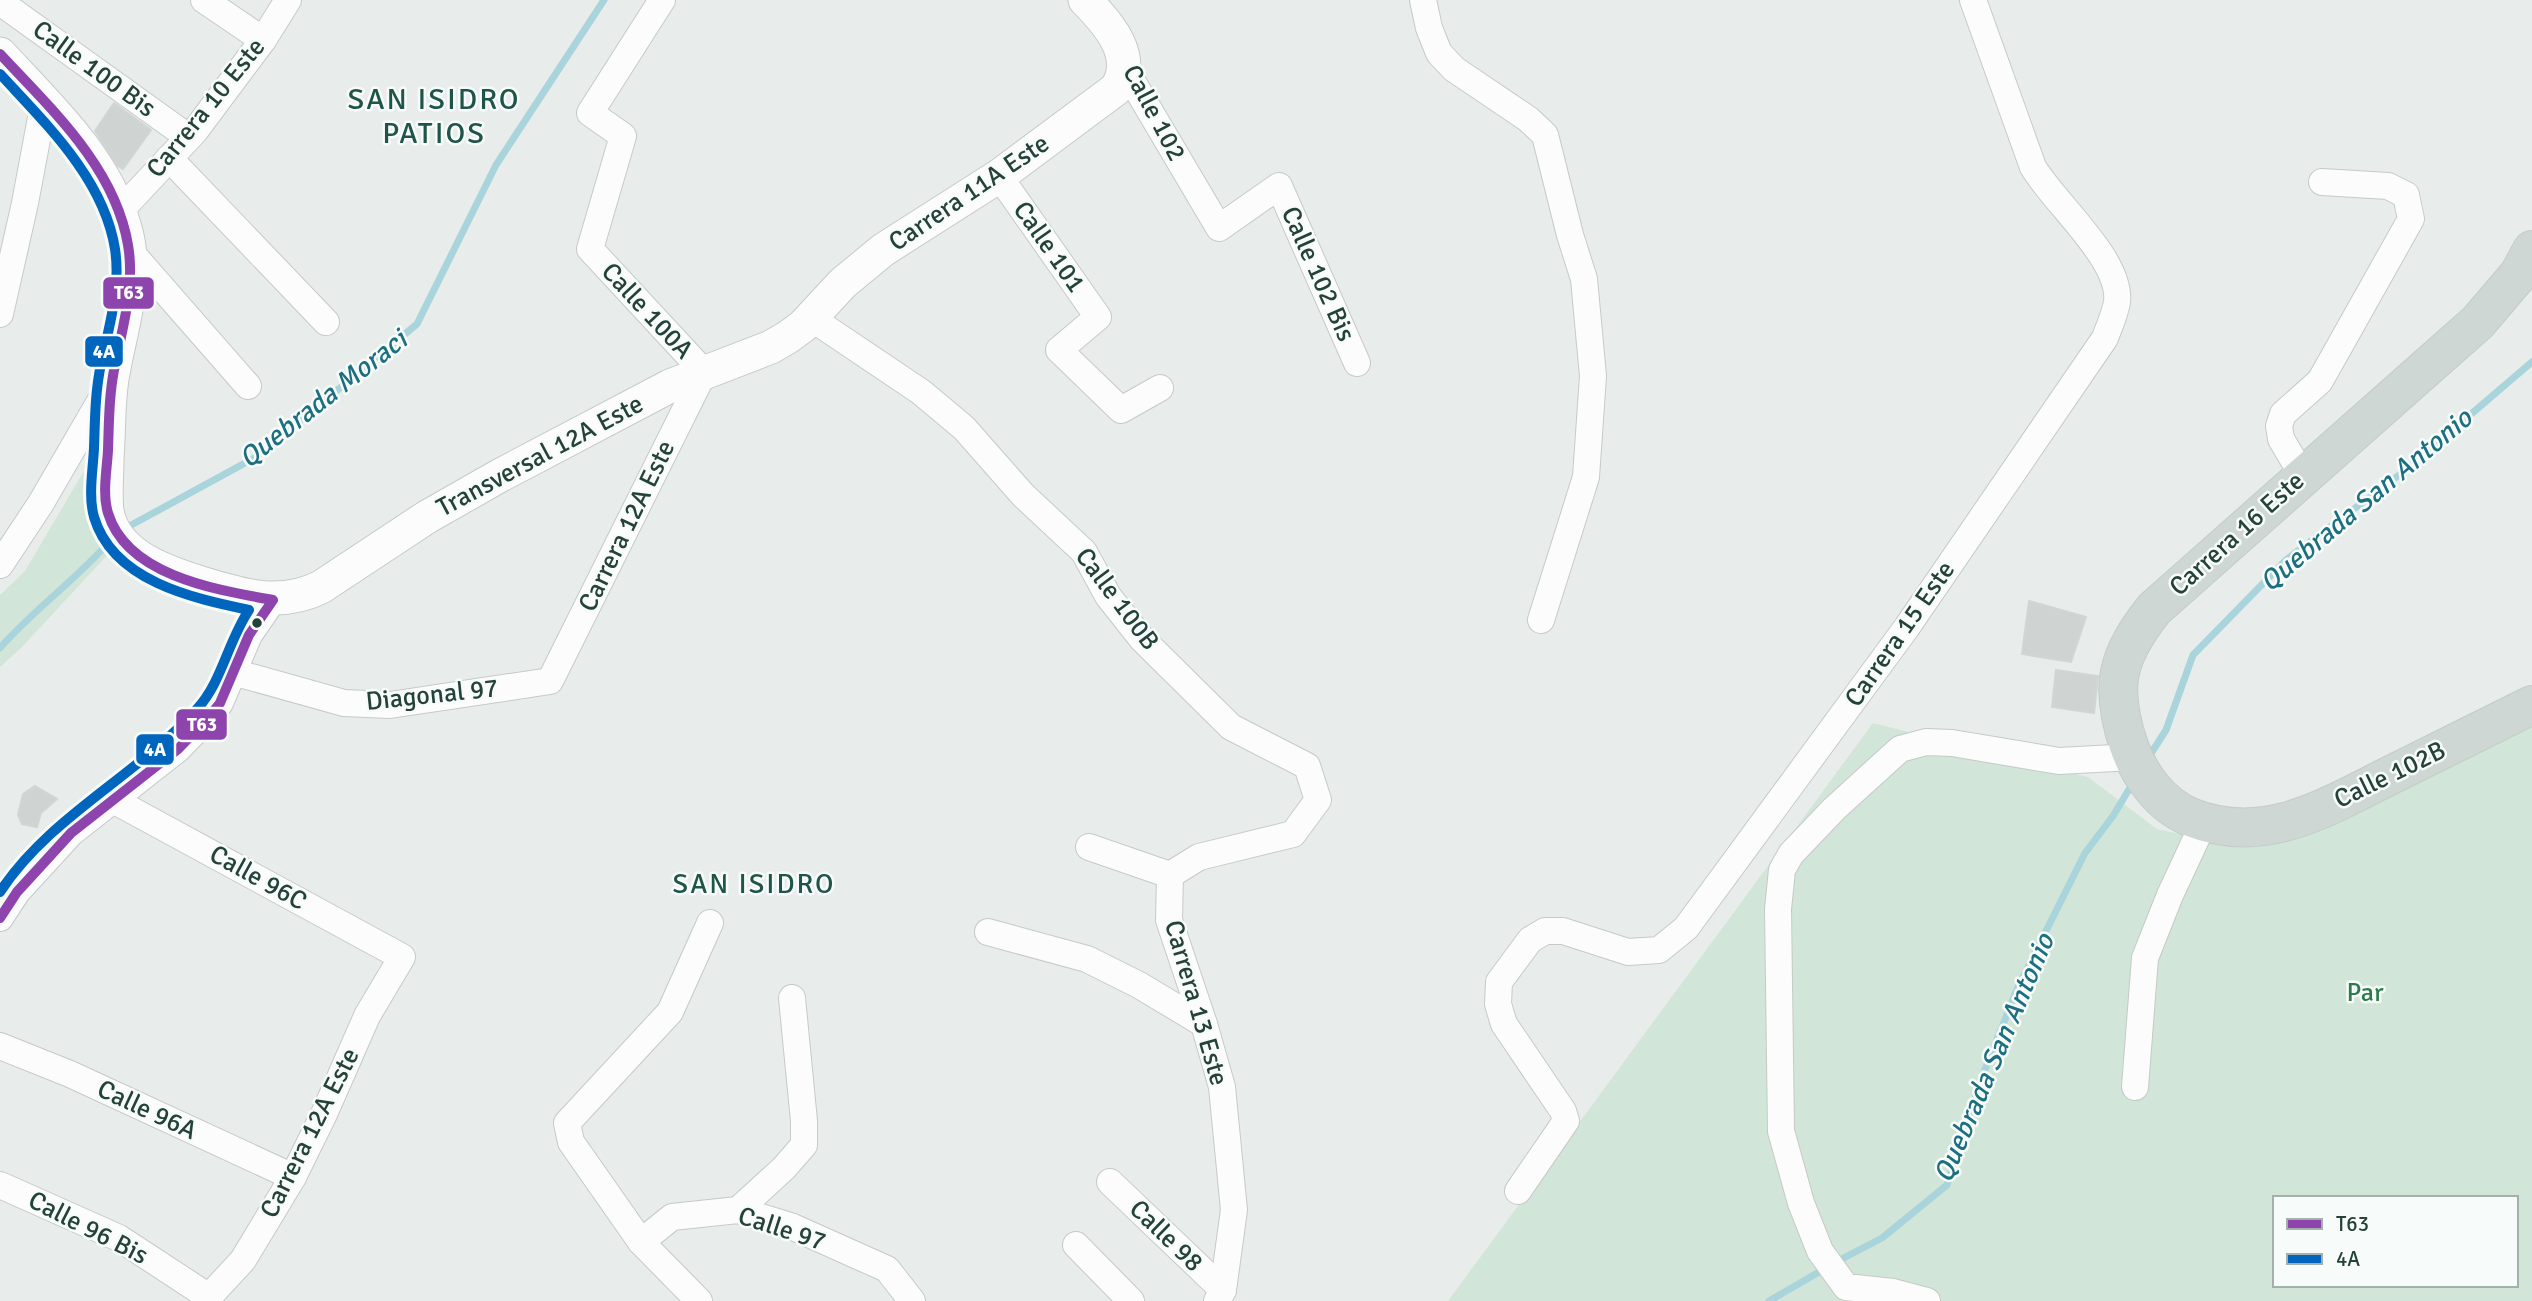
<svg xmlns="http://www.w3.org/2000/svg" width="2532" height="1301" font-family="Signika,sans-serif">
	<rect width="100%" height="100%" fill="#e8edeb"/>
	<g fill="#d1e6d8" fill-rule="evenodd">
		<path d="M91,459C87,482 82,508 94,530C97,537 107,544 112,550L21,648L0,667V595L25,571Z"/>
		<path d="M2532,720V1301H1448L1873,723L2088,777L2157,829L2216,842ZM2275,1198H2516V1285H2275Z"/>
	</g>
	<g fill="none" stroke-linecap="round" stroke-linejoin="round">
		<g stroke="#a9d4db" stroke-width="7">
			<path d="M124,529L258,456L417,324L496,165L604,0"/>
			<path d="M0,648C34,609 76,580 110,541"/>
			<path d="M2150,755L2166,730L2193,655L2286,560L2407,469L2532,362"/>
			<path d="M1836,1262L1882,1238L1947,1185L1982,1077L2018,987L2085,853L2113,816L2131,786"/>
			<path d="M1769,1301L1826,1268"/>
		</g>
	</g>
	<g fill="#cfd4d2" stroke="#d1d6d4" stroke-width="2">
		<path d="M114,103L151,130L123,169L118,166L95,131Z"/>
		<path d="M2029,601L2086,617L2071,662L2022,654Z"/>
		<path d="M2056,670L2098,676L2094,713L2052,707Z"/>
		<path d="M35,786L57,799L41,813L37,827L22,824L18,815L23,794Z"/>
	</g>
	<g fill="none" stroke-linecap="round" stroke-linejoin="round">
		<g stroke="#c5cac8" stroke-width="28">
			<g id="minor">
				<path d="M204,0L263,40"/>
				<path d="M1423,0L1429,28L1439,53L1454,69L1528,119L1545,135L1570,235L1584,279L1593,376L1586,477L1541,620"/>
				<path d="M0,2L188,137"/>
				<path d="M1125,69L1219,228L1279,186L1357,363"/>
				<path d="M169,158L326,322"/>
				<path d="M999,176L1098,317L1059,350L1121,410L1160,388"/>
				<path d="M119,212L195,131L263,40L288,0"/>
				<path d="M129,250L248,386"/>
				<path d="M0,314L25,203L44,102"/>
				<path d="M811,318L921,392L964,428L1023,495L1084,552L1108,596L1142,639L1231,727L1307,766L1318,800L1293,834L1199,857L1170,875L1169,920L1204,1024L1222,1087L1234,1210L1223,1290L1217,1301"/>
				<path d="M2303,476L2281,439L2279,426L2283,414L2320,381L2411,219L2406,195L2388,186L2322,182"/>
				<path d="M0,565L41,503L110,384"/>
				<path d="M233,672L344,703L390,705L550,681L704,372L590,249L623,136L590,113L662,0"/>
				<path d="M113,800L402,957L367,1016L324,1114L293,1177L243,1260L205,1301"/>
				<path d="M1089,847L1170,875"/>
				<path d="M0,918L17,892L71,833L178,749L208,718L220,703L249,635L273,600"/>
				<path d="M988,932L1087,959L1139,985L1204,1024"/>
				<path d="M0,1046L70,1074L293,1177"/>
				<path d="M2135,1087L2145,958L2170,895L2204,822"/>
				<path d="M1110,1182L1223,1290"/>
				<path d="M0,1185L119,1238L209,1297"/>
				<path d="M1518,1191L1566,1121L1563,1111L1504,1024L1498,1004L1499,982L1530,940L1545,931H1563L1628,952L1659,950L1686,928L1907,627L2105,338C2109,327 2115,314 2117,302C2122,260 2054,203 2033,167L1973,0"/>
				<path d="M738,1210L784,1168L804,1145V1121L792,998"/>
				<path d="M641,1242L672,1217L738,1210L793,1227L887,1269L912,1301"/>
				<path d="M1076,1245L1131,1301"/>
				<path d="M699,1301L641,1242L571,1142L567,1123L670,1012L710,923"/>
				<path d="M1927,1301L1893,1292L1846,1287L1820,1251L1801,1203L1781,1131L1778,909L1782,870L1791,854L1834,809L1900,749L1926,742L1952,743L2059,761L2133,757"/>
			</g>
		</g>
		<g stroke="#c5cac8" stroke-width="35">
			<path id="tertiary" d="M0,54C48,106 105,158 125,228C140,279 120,329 112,379C108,405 109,433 107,459C107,476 105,494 107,511C114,554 163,571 198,582C240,595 280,608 321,587L427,517L499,476L670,386L771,347L788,337L803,326L843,283L883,250L999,176L1116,89C1138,57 1108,23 1085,0"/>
		</g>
		<g stroke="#c3ccc9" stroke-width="40">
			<path id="primary" d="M2532,250L2519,274L2478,322L2154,609C2116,657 2109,687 2129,746C2139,775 2161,805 2190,817C2267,848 2331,804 2399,771C2443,749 2488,727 2532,705"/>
		</g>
		<use href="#minor" stroke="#fcfcfc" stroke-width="26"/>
		<use href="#tertiary" stroke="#fcfcfc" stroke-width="33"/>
		<use href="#primary" stroke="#cfd7d5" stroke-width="38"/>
		<g stroke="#f7fbf9" stroke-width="16">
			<path id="bus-1" d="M0,54C51,109 115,167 128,245C135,285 123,326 115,365C109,393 109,421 108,450C107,470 102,493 108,513C127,576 217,590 273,600L249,635L220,703L208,718L178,749L71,833L17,892L0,918"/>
		</g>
		<g stroke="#f7fbf9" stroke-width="16">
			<path id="bus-2" d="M0,74C46,124 104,179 115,249C121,288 109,326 101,364C95,392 95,420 94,448C93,470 88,495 94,517C113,581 192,598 249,610C228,641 222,682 197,709C137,776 50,816 0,892"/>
		</g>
		<use href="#bus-1" stroke="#8e44ad" stroke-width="10"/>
		<use href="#bus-2" stroke="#0065bd" stroke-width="10"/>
	</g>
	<circle fill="#24423a" stroke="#f7fbf9" stroke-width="2.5" cx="257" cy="623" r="6"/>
	<g text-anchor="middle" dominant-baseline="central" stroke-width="5" stroke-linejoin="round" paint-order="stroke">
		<g font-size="26" fill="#24423a" stroke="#f7fbf9">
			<text transform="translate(94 69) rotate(36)">Calle 100 Bis</text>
			<text transform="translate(206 108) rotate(-51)">Carrera 10 Este</text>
			<text transform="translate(1154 113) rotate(62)">Calle 102</text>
			<text transform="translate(969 193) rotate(-34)">Carrera 11A Este</text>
			<text transform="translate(1049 247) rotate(55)">Calle 101</text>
			<text transform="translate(1318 274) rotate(66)">Calle 102 Bis</text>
			<text transform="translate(647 311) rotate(47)">Calle 100A</text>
			<text transform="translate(540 456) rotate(-28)">Transversal 12A Este</text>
			<text transform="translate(627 526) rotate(-64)">Carrera 12A Este</text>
			<text transform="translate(2237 534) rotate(-42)">Carrera 16 Este</text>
			<text transform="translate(1117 599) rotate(53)">Calle 100B</text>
			<text transform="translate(1900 634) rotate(-55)">Carrera 15 Este</text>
			<text transform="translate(432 695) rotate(-6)">Diagonal 97</text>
			<text transform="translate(2390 775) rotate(-26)">Calle 102B</text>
			<text transform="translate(258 878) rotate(29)">Calle 96C</text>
			<text transform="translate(1196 1003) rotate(74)">Carrera 13 Este</text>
			<text transform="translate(147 1110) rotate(25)">Calle 96A</text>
			<text transform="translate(310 1133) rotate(-63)">Carrera 12A Este</text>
			<text transform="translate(88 1228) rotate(27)">Calle 96 Bis</text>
			<text transform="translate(782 1229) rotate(18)">Calle 97</text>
			<text transform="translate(1166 1236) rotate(44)">Calle 98</text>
		</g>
		<g font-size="26" fill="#2d7a4b" stroke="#f7fbf9">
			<text x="2365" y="993">Par</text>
		</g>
		<g font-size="28" font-style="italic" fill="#1c6f80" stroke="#f7fbf9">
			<text transform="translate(323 399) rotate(-38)">Quebrada Moraci</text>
			<text transform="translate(2366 500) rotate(-40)">Quebrada San Antonio</text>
			<text transform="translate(1994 1058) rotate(-67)">Quebrada San Antonio</text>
		</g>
		<g font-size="28" letter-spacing="2" fill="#1f5548" stroke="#f7fbf9">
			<text x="754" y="884">SAN ISIDRO</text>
		</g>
		<g font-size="30" letter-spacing="2" fill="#1f5548" stroke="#f7fbf9">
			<text x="434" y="99">SAN ISIDRO<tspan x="434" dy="34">PATIOS</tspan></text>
		</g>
	</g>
	<g stroke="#f7fbf9" stroke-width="2.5">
		<rect x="102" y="276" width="53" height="34" rx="7" fill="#8e44ad"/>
		<rect x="84" y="335" width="40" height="33" rx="7" fill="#0065bd"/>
		<rect x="175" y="708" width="53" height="33" rx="7" fill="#8e44ad"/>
		<rect x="135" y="733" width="40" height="33" rx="7" fill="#0065bd"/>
	</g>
	<g font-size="19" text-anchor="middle" font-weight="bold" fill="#fff">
		<text x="129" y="299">T63</text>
		<text x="104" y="358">4A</text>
		<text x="202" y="731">T63</text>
		<text x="155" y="756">4A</text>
	</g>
	<rect x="2273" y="1196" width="245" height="91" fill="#f7fbf9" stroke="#a3b1ad" stroke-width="2"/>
	<rect x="2287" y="1219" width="35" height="10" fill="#8e44ad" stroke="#a3b1ad" stroke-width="2"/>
	<text x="2336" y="1231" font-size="21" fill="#24423a">T63</text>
	<rect x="2287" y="1254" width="35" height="10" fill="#0065bd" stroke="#a3b1ad" stroke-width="2"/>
	<text x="2336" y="1266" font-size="21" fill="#24423a">4A</text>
</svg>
